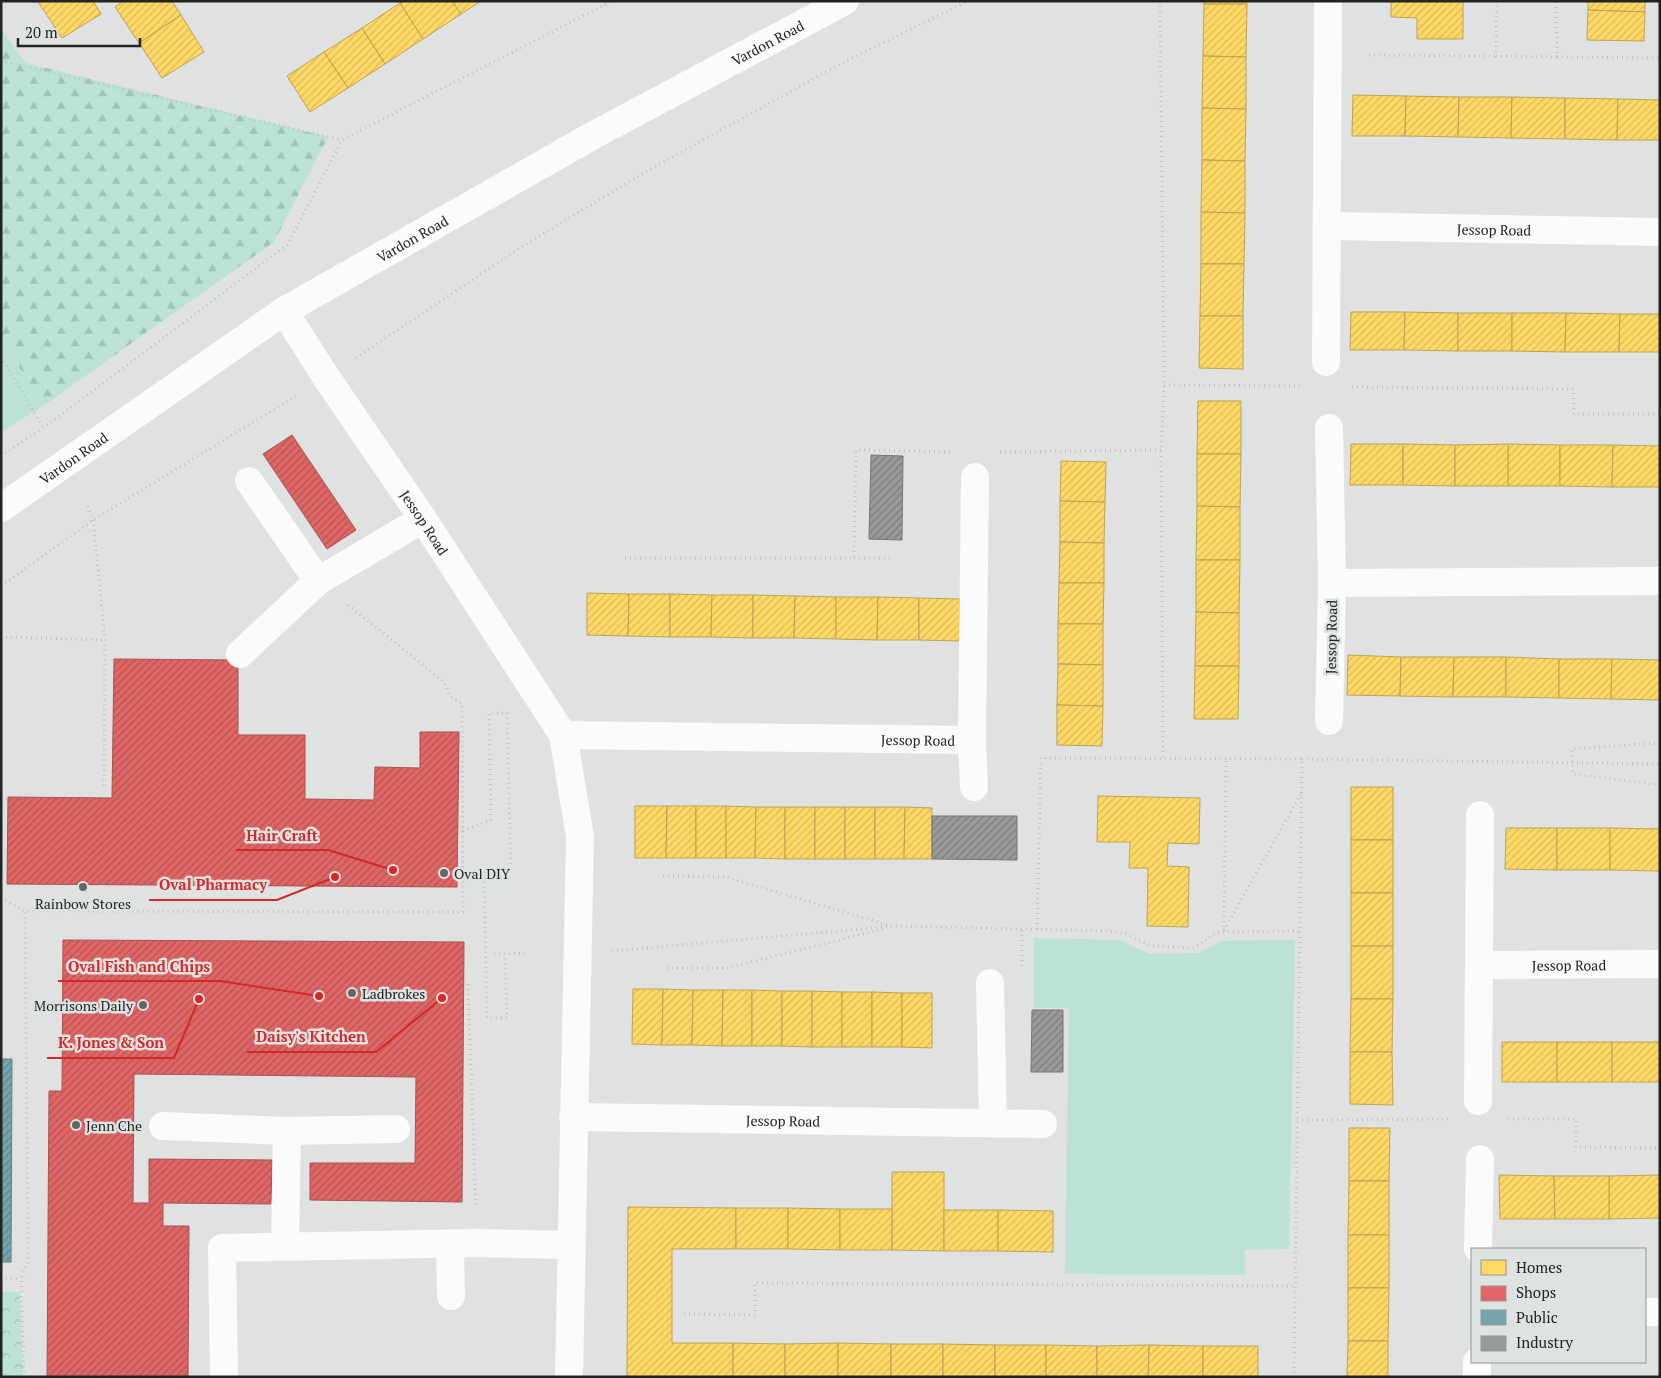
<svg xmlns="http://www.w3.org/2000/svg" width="1661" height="1378" font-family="'PT Serif',serif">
	<defs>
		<pattern id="forest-firs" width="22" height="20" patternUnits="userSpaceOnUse" patternTransform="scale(1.25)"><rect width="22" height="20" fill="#bce2d4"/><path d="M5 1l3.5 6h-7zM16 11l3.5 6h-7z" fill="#a1c2b6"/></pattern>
		<pattern id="park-crowns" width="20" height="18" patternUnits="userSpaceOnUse" patternTransform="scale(1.25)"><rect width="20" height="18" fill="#bce2d4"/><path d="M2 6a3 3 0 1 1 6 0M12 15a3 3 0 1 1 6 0" fill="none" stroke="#a1c2b6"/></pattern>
		<pattern id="homes-hatch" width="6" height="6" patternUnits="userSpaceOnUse" patternTransform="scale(1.25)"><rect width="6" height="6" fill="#ffd966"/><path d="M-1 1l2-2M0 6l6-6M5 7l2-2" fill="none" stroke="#daba58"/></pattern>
		<pattern id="shops-hatch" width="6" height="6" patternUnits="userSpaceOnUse" patternTransform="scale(1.25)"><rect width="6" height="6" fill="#e06666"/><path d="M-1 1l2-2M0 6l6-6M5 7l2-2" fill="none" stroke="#b55454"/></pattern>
		<pattern id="public-hatch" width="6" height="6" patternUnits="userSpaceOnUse" patternTransform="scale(1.25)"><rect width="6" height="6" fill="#76a5af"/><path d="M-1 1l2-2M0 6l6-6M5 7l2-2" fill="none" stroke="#60868e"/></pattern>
		<pattern id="industry-hatch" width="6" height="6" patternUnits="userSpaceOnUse" patternTransform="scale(1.25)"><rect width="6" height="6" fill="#999"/><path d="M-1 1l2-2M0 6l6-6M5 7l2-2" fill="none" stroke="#7c7d7c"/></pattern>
	</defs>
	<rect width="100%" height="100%" fill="#dfe2e1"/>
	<g fill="#bce2d4">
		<path d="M1,337L43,406L1,432Z"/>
		<path d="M1034,938L1119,940L1150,954L1198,953L1222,941L1295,940L1289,1249L1245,1250V1275L1065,1274L1069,1008H1034Z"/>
	</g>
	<path fill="url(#forest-firs)" d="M1,30L26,63L328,137L274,242L43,406L1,337Z"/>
	<path fill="url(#park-crowns)" d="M1,1292H20L23,1377H1Z"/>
	<g fill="url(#homes-hatch)" stroke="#bda352">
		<path d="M40,1H93L101,14L62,38L38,2Z"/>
		<path d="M124,1H172L181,15L139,43L115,7Z"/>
		<path d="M403,1H452L461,14L423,39L400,3Z"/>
		<path d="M452,1H481L461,14Z"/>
		<rect x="1204" y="1" width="43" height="3"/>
		<path d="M1391,1H1463V39H1417V18L1391,17Z"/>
		<path d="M1588,1H1645V12L1588,10Z"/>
		<path d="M400,3L423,39L385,64L362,28Z"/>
		<path d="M1204,4H1247L1246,57L1203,56Z"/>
		<path d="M1588,10L1645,12L1644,41L1587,40Z"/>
		<path d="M181,15L204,52L162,78L139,43Z"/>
		<path d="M362,28L385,64L348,88L324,52Z"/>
		<path d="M324,52L348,88L310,112L287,76Z"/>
		<path d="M1203,56L1246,57V109L1202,108Z"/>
		<path d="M1353,95L1406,96L1405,136H1352Z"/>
		<path d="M1406,96L1459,97L1458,137L1405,136Z"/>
		<path d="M1459,97H1512L1511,138L1458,137Z"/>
		<path d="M1512,97L1565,98V139L1511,138Z"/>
		<path d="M1565,98L1618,99L1617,140L1565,139Z"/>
		<path d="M1618,99L1660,100V140H1617Z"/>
		<path d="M1202,108L1246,109L1245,161L1202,160Z"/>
		<path d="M1202,160L1245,161V213L1201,212Z"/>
		<path d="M1201,212L1245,213L1244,264H1201Z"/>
		<path d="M1201,264H1244L1243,316H1200Z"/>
		<path d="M1351,312H1405L1404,350H1350Z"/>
		<path d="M1405,312L1458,313V351L1404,350Z"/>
		<rect x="1458" y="313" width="54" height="38"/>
		<path d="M1512,313H1566L1565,352L1512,351Z"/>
		<path d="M1566,313L1620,314L1619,352H1565Z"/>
		<path d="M1620,314H1660V352H1619Z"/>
		<path d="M1200,316H1243V369L1199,368Z"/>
		<path d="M1198,401H1241V454H1197Z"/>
		<path d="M1351,444H1403V485H1350Z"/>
		<path d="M1403,444L1455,445V486L1403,485Z"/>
		<path d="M1508,444L1560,445V486H1508Z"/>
		<path d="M1508,444V486H1455V445Z"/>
		<path d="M1560,445H1613L1612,487L1560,486Z"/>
		<path d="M1613,445L1660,446V487H1612Z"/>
		<path d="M1197,454H1241L1240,507L1197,506Z"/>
		<path d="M1061,461L1106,462L1105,502L1060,501Z"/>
		<path d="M1060,501L1105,502L1104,543L1060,542Z"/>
		<path d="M1197,506L1240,507V560H1196Z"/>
		<path d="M1060,542L1104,543V583H1059Z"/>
		<path d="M1196,560H1240L1239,613L1196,612Z"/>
		<path d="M1059,583H1104L1103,624H1058Z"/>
		<path d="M587,593L629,594L628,636L587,635Z"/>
		<path d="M629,594H670V637L628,636Z"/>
		<path d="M670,594L712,595L711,637H670Z"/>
		<path d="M712,595H753V638L711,637Z"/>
		<path d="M753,595L795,596L794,638H753Z"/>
		<path d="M795,596L836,597V639L794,638Z"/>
		<path d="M836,597H878L877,640L836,639Z"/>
		<path d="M878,597L919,598V640H877Z"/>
		<path d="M919,598L960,599V641L919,640Z"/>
		<path d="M1196,612L1239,613V666H1195Z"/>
		<path d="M1058,624H1103V665L1058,664Z"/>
		<path d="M1348,655L1401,657L1400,696L1347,695Z"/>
		<path d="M1401,657H1454L1453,697L1400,696Z"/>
		<path d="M1454,657H1506V697H1453Z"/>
		<path d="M1506,657L1559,659V698L1506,697Z"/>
		<path d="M1559,659H1612L1611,699L1559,698Z"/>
		<path d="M1612,659L1660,660V700L1611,699Z"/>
		<path d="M1058,664L1103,665V706L1057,705Z"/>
		<path d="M1195,666H1239L1238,719H1194Z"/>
		<path d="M1057,705L1103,706L1102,746L1057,745Z"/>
		<rect x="1351" y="787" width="42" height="53"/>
		<path d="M1098,796L1200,798L1199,844L1168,843L1167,866L1189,867L1188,927L1147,926L1148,868H1129L1130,842H1097Z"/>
		<path d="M635,806H667L666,858H635Z"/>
		<path d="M667,806H696V858H666Z"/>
		<rect x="696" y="806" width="30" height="52"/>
		<path d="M726,806L756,807L755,858H726Z"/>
		<path d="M756,807H785V859L755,858Z"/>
		<rect x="785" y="807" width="30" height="52"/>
		<rect x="815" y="807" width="30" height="52"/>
		<rect x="845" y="807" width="30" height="52"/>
		<path d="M875,807H905L904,859H875Z"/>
		<path d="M905,807L932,808V859H904Z"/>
		<path d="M1506,828H1557V870L1505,869Z"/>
		<rect x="1557" y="828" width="53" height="42"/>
		<path d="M1610,828L1660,829V871L1610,870Z"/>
		<rect x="1351" y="840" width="42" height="53"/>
		<rect x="1351" y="893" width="42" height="53"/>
		<rect x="1351" y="946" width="42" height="53"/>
		<path d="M633,989H663L662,1045L632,1044Z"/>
		<path d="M663,989L693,990L692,1045H662Z"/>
		<path d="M693,990H723L722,1046L692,1045Z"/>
		<path d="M723,990H752V1046H722Z"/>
		<path d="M752,990L782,991V1046H752Z"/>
		<path d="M782,991H812V1047L782,1046Z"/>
		<path d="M812,991L842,992V1047H812Z"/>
		<rect x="842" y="992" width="30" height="55"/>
		<path d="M872,992L902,993V1047H872Z"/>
		<path d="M902,993H932V1048L902,1047Z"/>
		<path d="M1351,999H1393L1392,1052H1350Z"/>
		<rect x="1502" y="1042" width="55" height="40"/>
		<rect x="1557" y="1042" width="55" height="40"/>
		<rect x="1612" y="1042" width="48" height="40"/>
		<path d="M1350,1052H1392L1393,1105L1350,1104Z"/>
		<path d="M1349,1128H1390L1389,1181H1349Z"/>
		<path d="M892,1172H944V1251L892,1250Z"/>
		<path d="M1499,1175L1554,1176L1555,1219H1500Z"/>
		<path d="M1660,1175V1218L1609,1219V1176Z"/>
		<path d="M1554,1176H1609V1219H1555Z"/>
		<path d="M1349,1181H1389V1235H1348Z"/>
		<path d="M628,1207L736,1208V1249H672V1343H733V1377H627Z"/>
		<rect x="736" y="1208" width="52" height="41"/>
		<path d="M788,1208L840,1209V1250L788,1249Z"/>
		<rect x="840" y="1209" width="52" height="41"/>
		<rect x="944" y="1210" width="54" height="41"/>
		<path d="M998,1210L1053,1211V1252L998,1251Z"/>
		<rect x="1348" y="1235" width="41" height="53"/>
		<path d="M1348,1288H1389L1388,1341H1348Z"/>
		<path d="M1348,1341H1388V1377H1347Z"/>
		<path d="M733,1343L785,1344V1377H733Z"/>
		<path d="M838,1343V1377H785V1344Z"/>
		<path d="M838,1343L891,1344V1377H838Z"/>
		<rect x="891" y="1344" width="52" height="33"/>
		<path d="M943,1344L995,1345V1377H943Z"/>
		<rect x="995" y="1345" width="51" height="32"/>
		<path d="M1046,1345L1097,1346V1377H1046Z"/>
		<path d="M1149,1345L1203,1346V1377H1148Z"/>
		<path d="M1149,1345L1148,1377H1097V1346Z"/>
		<rect x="1203" y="1346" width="55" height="31"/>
	</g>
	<g fill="url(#shops-hatch)" stroke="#a75252">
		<path d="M292,435L356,530L327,549L263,454Z"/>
		<path d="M114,659L238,660V735H305V799L374,800L375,767L420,768V732H459L457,887L7,884L8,797L112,798Z"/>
		<path d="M63,940L464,942L462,1202L310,1200V1163H415L416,1077L134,1074L133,1203H149V1159L272,1160L271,1204L163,1203V1226H189L188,1377H47L49,1091H62Z"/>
	</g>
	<path fill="url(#public-hatch)" stroke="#5d7e85" d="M1,1059H12L11,1262H1Z"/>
	<g fill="url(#industry-hatch)" stroke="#757676">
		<path d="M871,455L903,456L902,540L869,539Z"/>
		<path d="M932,816H1017V860L932,859Z"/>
		<path d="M1032,1010H1063V1072H1031Z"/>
	</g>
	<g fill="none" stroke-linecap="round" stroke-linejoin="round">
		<g stroke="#c1c2c2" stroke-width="3" stroke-dasharray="1 4" stroke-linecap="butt">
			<path d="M1160,1L1164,385L1161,450L1163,758"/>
			<path d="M1497,1L1496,56L1557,57L1556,1"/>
			<path d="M1369,55L1496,56"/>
			<path d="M1557,57L1660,58"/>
			<path d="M1,61L342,140"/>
			<path d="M1,357L44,429"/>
			<path d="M356,358L523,246L647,171L846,61L968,1"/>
			<path d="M1164,385L1301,386"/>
			<path d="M1352,387L1573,389L1574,414H1660"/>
			<path d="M1000,452L1161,450"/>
			<path d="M1,456L43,428L288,244L342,140L612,1"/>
			<path d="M88,506L93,520L105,640L104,788"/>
			<path d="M625,558H854L856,450L951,452"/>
			<path d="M854,558H892"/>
			<path d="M1,586L93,520L296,396"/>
			<path d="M1,637L105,640"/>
			<path d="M1660,743L1572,749L1573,774L1660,785"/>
			<path d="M1302,759L1660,764"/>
			<path d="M463,831L491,820L489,713H507L511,870L484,871L487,1018H507L505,954"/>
			<path d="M663,876L726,877L891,926"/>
			<path d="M1,898L25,911L463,912L462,704L450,696L444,682L347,604"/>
			<path d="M1037,929L1041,758L1302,759L1294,1377"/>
			<path d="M1022,930V968"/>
			<path d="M1224,930L1302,792"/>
			<path d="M1224,932L1226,759"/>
			<path d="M612,951L894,926L1107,931L1126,934L1151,946L1194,948L1217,932L1299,931"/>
			<path d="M494,954L527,953"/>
			<path d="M667,968H727L883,929"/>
			<path d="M468,984L476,1208"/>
			<path d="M1508,1119H1576V1147L1656,1148"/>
			<path d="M1297,1120L1449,1119"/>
			<path d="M1,1279L21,1278"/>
			<path d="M684,1314L755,1315V1283L1295,1286"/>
			<path d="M24,1377L21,1278L28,1261L25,911"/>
		</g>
		<g stroke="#fafbfa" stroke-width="28">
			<path id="s1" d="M1328,226L1660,232"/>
			<path id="s2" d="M284,311L326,377L423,519L563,735L580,836L569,1377"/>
			<path d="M1326,362L1328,1"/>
			<path d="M1329,428L1332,583L1329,721"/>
			<path d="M249,481L318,581"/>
			<path id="s3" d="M1,508L284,311L592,136L845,1"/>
			<path d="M1332,583L1660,581"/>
			<path d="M240,654L318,581L423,519"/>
			<path id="s4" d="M563,735L972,740"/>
			<path d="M974,787L972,740L975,477"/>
			<path id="s5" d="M1479,965L1660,964"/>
			<path d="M990,983L993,1123"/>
			<path d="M1478,1101L1480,815"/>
			<path id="s6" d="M573,1117L1043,1124"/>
			<path d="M163,1126L287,1131L396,1129"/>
			<path d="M450,1244L451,1296"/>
			<path d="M285,1246L287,1131"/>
			<path d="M1478,1249L1480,1159"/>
			<path d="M1645,1312H1660"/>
			<path d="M1477,1362V1377"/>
			<path d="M224,1377L222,1248L477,1243L570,1245"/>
		</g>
	</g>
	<g fill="#646666" stroke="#dee3e1" stroke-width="2">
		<circle cx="444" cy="873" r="5"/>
		<circle cx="83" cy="887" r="5"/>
		<circle cx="352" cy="993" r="5"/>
		<circle cx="143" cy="1005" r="5"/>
		<circle cx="76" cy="1125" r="5"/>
	</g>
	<g text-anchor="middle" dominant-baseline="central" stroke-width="5" stroke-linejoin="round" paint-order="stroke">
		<g font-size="14" fill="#222423" stroke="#dee3e1">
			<text stroke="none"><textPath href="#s3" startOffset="898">Vardon Road</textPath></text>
			<text stroke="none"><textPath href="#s1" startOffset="166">Jessop Road</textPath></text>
			<text stroke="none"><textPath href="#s3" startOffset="492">Vardon Road</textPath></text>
			<text stroke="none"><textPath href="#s3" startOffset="88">Vardon Road</textPath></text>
			<text stroke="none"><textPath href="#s2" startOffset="254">Jessop Road</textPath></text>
			<text transform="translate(1331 637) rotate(-89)">Jessop Road</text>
			<text stroke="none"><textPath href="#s4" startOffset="355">Jessop Road</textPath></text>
			<text stroke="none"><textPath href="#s5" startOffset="90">Jessop Road</textPath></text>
			<text stroke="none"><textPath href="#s6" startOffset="210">Jessop Road</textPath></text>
		</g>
		<g font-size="14" fill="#222423" stroke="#dee3e1" text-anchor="start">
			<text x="454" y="873">Oval DIY</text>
			<text x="83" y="903" text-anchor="middle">Rainbow Stores</text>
			<text x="362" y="993">Ladbrokes</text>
			<text x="133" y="1005" text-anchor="end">Morrisons Daily</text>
			<text x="86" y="1125">Jenn Che</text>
		</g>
	</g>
	<path fill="none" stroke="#d62828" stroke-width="2" d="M393 870L328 850H236M335 877L277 900H149M319 996L220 981H58M442 998L376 1052H247M199 999L174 1058H47"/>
	<g fill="#d62828" stroke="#dee3e1" stroke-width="2">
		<circle cx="393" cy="870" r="5"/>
		<circle cx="335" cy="877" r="5"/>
		<circle cx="319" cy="996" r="5"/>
		<circle cx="442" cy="998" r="5"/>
		<circle cx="199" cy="999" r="5"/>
	</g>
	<g font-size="15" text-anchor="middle" font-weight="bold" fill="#d62828" stroke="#dee3e1" stroke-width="5" stroke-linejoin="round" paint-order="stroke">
		<text x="282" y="841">Hair Craft</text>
		<text x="213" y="890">Oval Pharmacy</text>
		<text x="139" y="972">Oval Fish and Chips</text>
		<text x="311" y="1042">Daisy's Kitchen</text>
		<text x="111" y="1048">K. Jones &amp; Son</text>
	</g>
	<rect width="1661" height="1378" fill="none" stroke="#222423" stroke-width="5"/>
	<rect x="1471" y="1248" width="175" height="115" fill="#dee3e1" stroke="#939795"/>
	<rect x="1481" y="1260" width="25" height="15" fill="#ffd966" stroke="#939795"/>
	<text x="1516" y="1273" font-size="15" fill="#222423">Homes</text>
	<rect x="1481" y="1286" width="25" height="15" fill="#e06666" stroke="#939795"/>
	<text x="1516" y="1298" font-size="15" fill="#222423">Shops</text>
	<rect x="1481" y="1310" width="25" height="15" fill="#76a5af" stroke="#939795"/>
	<text x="1516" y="1323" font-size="15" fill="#222423">Public</text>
	<rect x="1481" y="1336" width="25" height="15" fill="#999999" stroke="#939795"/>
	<text x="1516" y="1348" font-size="15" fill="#222423">Industry</text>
	<path d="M18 38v8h122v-8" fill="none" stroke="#222423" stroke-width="2.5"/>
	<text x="25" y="38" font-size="15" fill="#222423" stroke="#dee3e1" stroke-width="4" paint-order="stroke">20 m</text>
</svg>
